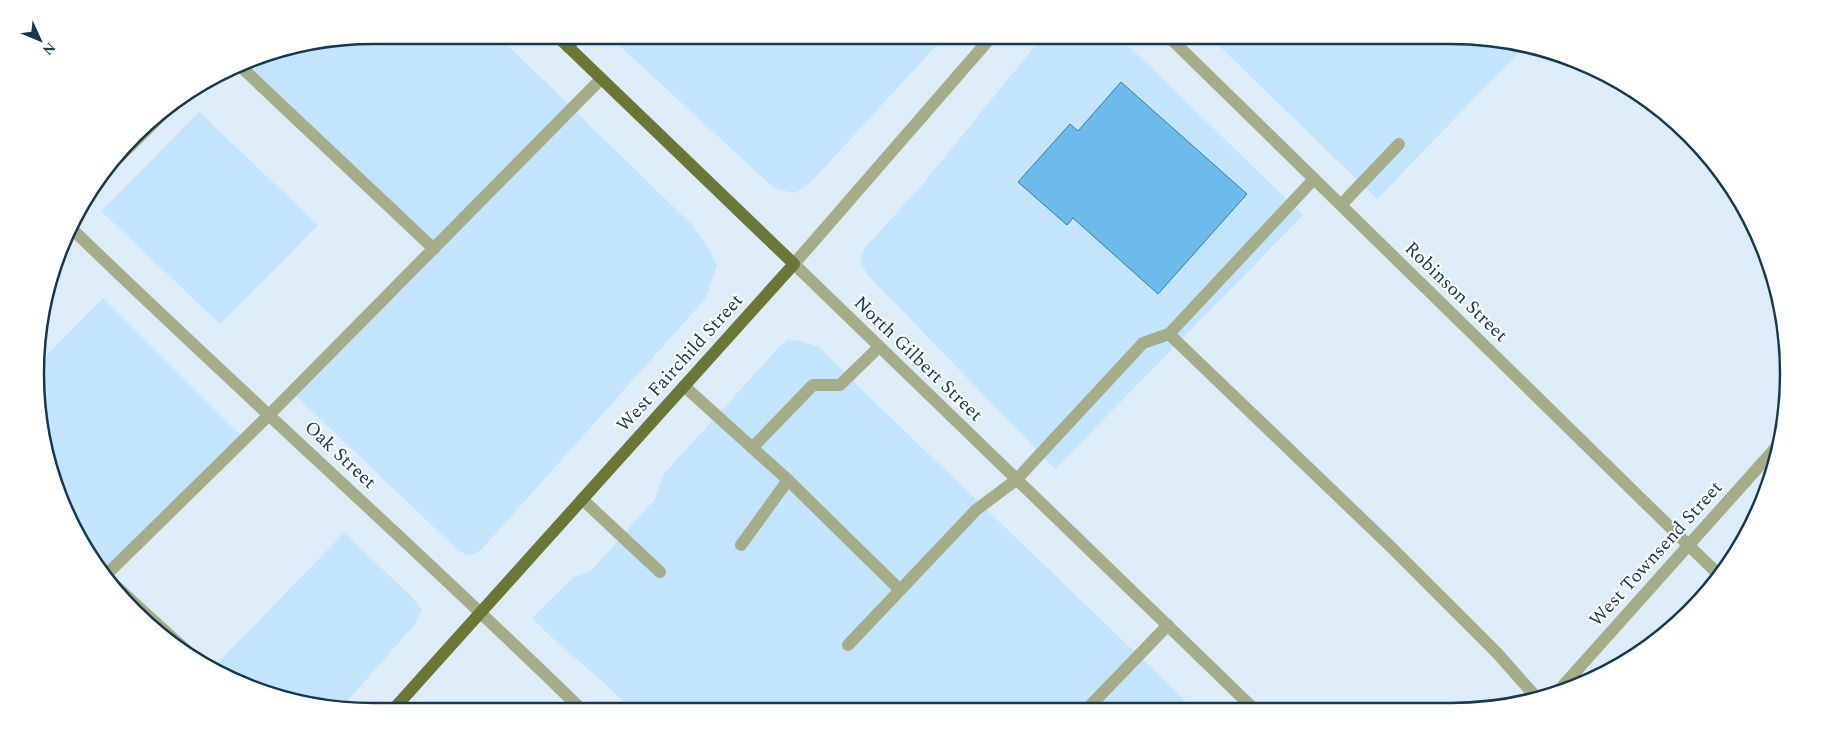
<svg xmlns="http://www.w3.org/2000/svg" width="1824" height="747" font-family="Spectral,serif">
	<rect width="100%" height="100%" fill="#ddecf6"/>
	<g fill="#c3e4fa">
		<path d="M373,35H497L692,225L707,245L717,265L706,298L481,550L469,556L459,551L292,392L434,249L242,68L251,59L264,53Z"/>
		<path d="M608,35H946L809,184L794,193L774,188Z"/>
		<path d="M1044,35H1117L1303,215L1055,469L868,275L860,261L864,249L922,185Z"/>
		<path d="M1208,35H1450L1524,47L1377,199Z"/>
		<path d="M199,112L318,225L220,324L101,211Z"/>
		<path d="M103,298L244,439L105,576L92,561L61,503L42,440L39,363Z"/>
		<path d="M788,340L801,341L819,347L867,395L1195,710L633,711L602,681L560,645L532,618L574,577L591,571L655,499L664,474L779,347Z"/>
		<path d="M344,533L411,596L422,610L415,624L342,707L265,694L214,667Z"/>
	</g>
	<path fill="#6dbbed" stroke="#2c7eac" d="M1121,82L1247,194L1158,294L1073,218L1067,225L1018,182L1070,124L1078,131Z"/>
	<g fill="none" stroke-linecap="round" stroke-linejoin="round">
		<g stroke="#a4ac8a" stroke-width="12">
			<path d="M993,35L794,264L1255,710"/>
			<path d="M1167,35L1720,576"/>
			<path d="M568,47L579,35"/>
			<path d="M239,65L434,249"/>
			<path d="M118,158L175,102"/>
			<path d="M1341,205L1399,144"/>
			<path d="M70,227C239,391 415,547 583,711"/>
			<path d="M1169,334L1391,547L1497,653L1536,697"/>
			<path d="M684,386L788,480L741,545"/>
			<path d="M752,448L813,385H840L879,347"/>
			<path d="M788,480L900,590"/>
			<path d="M582,499L660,572"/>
			<path d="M105,576L269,415L601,79"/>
			<path d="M110,581L189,653"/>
			<path d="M848,645L976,510L1016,480L1143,343L1169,334L1314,179"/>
			<path d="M1560,689L1780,443"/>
			<path d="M1086,710L1168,625"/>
		</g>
		<path stroke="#6b7737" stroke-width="12" d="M391,712L794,264L556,35"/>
	</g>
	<g text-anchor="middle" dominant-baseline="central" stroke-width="4" stroke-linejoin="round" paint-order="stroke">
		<g font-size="19" fill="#18394d" stroke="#fff">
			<text transform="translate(1456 292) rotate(44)">Robinson Street</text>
			<text transform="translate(918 359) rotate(44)">North Gilbert Street</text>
			<text transform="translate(680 363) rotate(-48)">West Fairchild Street</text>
			<text transform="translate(340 455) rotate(43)">Oak Street</text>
			<text transform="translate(1656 554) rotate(-48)">West Townsend Street</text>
		</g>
	</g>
	<path d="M0 0H1824V747H0ZM373 44H1451A329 329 0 0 1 1780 373V374A329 329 0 0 1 1451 703H373A329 329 0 0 1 44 374V373A329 329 0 0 1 373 44Z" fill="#fff" fill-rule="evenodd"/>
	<path fill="none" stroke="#18394d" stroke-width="2.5" d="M373 44H1451A329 329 0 0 1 1780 373V374A329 329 0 0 1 1451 703H373A329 329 0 0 1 44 374V373A329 329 0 0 1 373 44Z"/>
	<g transform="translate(40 40) rotate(134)" stroke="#ffffff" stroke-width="4" paint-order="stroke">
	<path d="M0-4L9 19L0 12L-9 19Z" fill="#18394d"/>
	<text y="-8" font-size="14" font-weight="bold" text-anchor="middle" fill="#18394d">N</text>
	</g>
</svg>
